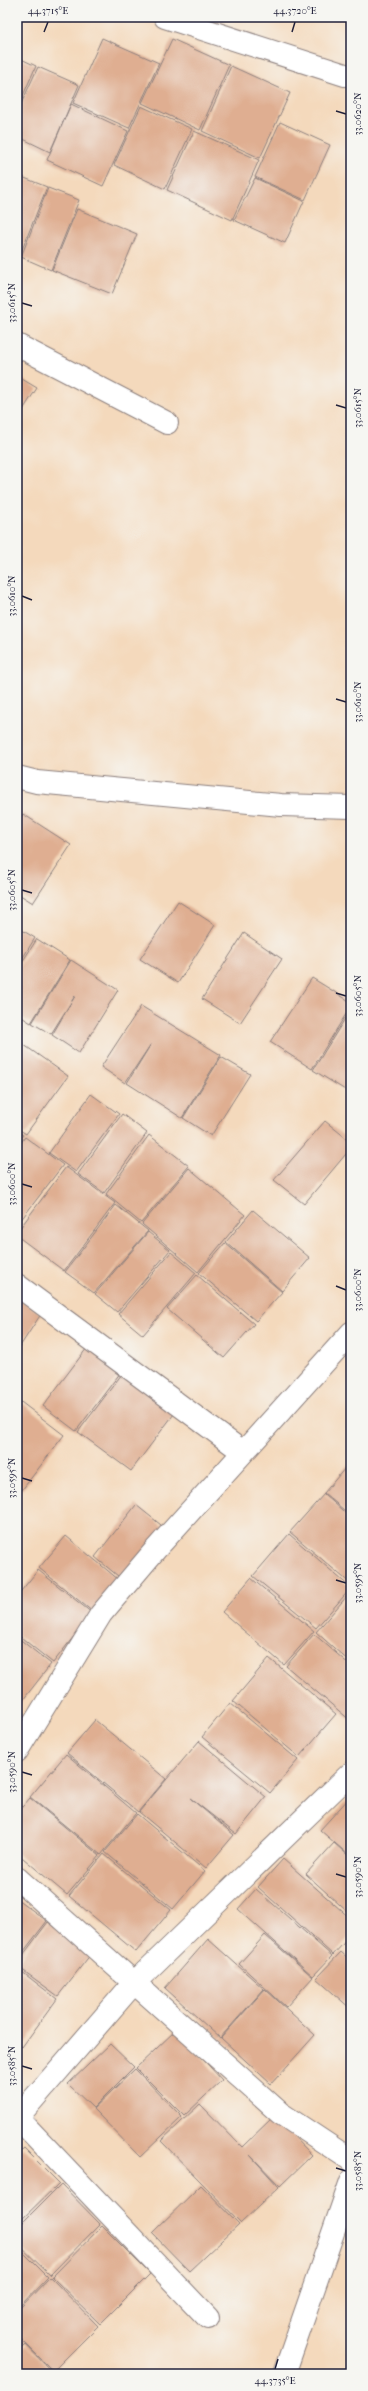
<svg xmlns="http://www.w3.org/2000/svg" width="368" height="2391" font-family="'IM FELL French Canon',serif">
	<rect width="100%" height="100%" fill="#f6f6f2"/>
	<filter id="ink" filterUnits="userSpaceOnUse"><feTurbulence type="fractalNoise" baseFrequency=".025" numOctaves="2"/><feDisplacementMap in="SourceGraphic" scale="8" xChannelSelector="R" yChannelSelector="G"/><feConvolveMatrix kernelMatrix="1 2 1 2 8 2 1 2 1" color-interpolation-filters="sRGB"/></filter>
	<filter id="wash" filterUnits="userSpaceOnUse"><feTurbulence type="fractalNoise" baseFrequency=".012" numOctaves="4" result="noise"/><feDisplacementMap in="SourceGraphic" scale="16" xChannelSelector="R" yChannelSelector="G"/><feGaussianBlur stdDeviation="0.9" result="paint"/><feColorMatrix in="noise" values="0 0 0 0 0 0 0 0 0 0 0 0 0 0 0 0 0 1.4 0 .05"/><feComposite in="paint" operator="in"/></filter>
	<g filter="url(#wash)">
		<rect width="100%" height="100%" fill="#f4d9bc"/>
		<g id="blocks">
			<g fill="#dfae91">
				<path d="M102,38L159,63L129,128L73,103Z"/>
				<path d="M172,39L229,65L200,130L142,103Z"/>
				<path d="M17,57L36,66L17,109Z"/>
				<path d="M231,66L290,93L260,158L202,131Z"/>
				<path d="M38,67L79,85L50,152L17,136V113Z"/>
				<path d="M71,104L128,131L103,186L47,160Z"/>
				<path d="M141,106L192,129L165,189L114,165Z"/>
				<path d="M280,122L330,145L305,200L255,177Z"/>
				<path d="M194,131L259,160L232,220L167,190Z"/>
				<path d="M17,175L47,187L21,252L17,250Z"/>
				<path d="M255,178L304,201L285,243L234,220Z"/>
				<path d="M48,188L79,200L51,270L21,257Z"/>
				<path d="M77,209L137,234L112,294L52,270Z"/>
				<path d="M17,376L37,388L17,419Z"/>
				<path d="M23,814L71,845L33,903L17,893V823Z"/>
				<path d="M178,901L215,925L178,983L140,959Z"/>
				<path d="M17,927L35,938L17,967Z"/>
				<path d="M244,933L282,959L240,1023L202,999Z"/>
				<path d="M37,939L70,960L31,1023L17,1014V970Z"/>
				<path d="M71,960L118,990L79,1053L52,1035L75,996L51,1034L32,1023Z"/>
				<path d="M312,978L351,1002V1006L312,1069L270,1042Z"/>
				<path d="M141,1006L221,1055L182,1118L127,1083L151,1044L125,1083L101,1067Z"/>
				<path d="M351,1009V1092L350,1093L313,1070Z"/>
				<path d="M17,1040L68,1076L26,1134L17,1128V1084L22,1077L17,1082Z"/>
				<path d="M221,1057L250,1074L211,1136L183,1118Z"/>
				<path d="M91,1094L119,1114L76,1172L49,1153Z"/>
				<path d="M122,1114L147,1133L104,1193L78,1174Z"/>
				<path d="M325,1121L351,1142V1148L304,1204L274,1180Z"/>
				<path d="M17,1131L23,1135L17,1144Z"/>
				<path d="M149,1135L189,1166L141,1223L106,1194Z"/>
				<path d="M25,1137L63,1165L17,1225V1148Z"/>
				<path d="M66,1167L115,1203L64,1271L17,1236V1232Z"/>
				<path d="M189,1168L245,1215L198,1272L142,1224Z"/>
				<path d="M116,1205L148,1231L94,1293L65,1272Z"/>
				<path d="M253,1210L310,1258L282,1291L226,1242Z"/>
				<path d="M148,1232L170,1250L117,1312L95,1294Z"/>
				<path d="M225,1243L282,1292L256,1321L199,1273Z"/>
				<path d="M171,1252L196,1273L143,1335L118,1314Z"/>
				<path d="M197,1275L254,1324L224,1358L167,1309Z"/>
				<path d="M17,1298L41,1314L17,1351Z"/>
				<path d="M90,1344L124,1368L76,1431L43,1406Z"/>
				<path d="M125,1370L177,1410L131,1471L78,1432Z"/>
				<path d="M17,1399L64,1435L22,1490L17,1486Z"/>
				<path d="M351,1461V1516L324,1493Z"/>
				<path d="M324,1494L351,1518V1584L290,1532Z"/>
				<path d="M136,1505L166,1529L124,1581L95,1557Z"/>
				<path d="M289,1534L351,1588L316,1628L253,1576Z"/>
				<path d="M66,1536L119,1580L93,1612L39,1568Z"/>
				<path d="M38,1570L92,1613L53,1663L17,1634V1596Z"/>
				<path d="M251,1578L314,1631L284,1665L222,1612Z"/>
				<path d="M348,1595L351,1597V1663L316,1632Z"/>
				<path d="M314,1634L351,1666V1721L286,1666Z"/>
				<path d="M17,1637L51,1664L19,1705L17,1703Z"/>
				<path d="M269,1658L336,1714L299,1757L233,1701Z"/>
				<path d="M230,1703L298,1760L270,1793L202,1737Z"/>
				<path d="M95,1720L166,1779L138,1812L67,1753Z"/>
				<path d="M199,1741L266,1797L236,1834L190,1798L234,1835L206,1868L139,1812Z"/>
				<path d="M66,1754L136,1813L101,1855L30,1797Z"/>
				<path d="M351,1796V1857L320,1830Z"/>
				<path d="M30,1798L100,1856L67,1895L17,1853V1813Z"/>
				<path d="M137,1814L205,1871L173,1909L105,1852Z"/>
				<path d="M334,1843L351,1858V1915L306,1874Z"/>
				<path d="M104,1854L171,1910L136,1952L69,1896Z"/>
				<path d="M283,1859L351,1919V1935L333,1955L258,1887Z"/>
				<path d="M256,1889L332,1956L313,1976L238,1909Z"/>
				<path d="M17,1899L47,1921L17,1960Z"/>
				<path d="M48,1922L91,1954L58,1996L17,1966V1963Z"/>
				<path d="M265,1935L313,1977L286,2007L239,1964Z"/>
				<path d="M208,1939L264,1989L220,2038L165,1988Z"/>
				<path d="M341,1952L351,1961V2009L316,1978Z"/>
				<path d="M17,1968L57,1999L22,2047L17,2043Z"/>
				<path d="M265,1989L315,2035L271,2084L221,2038Z"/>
				<path d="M176,2030L222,2080L184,2116L136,2068Z"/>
				<path d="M110,2044L134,2067L93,2108L68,2084Z"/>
				<path d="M135,2069L182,2117L140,2157L93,2109Z"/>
				<path d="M200,2104L242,2147L274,2116L312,2155L280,2186L250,2155L279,2187L241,2223L161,2141Z"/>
				<path d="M24,2148L59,2183L17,2224V2154Z"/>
				<path d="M61,2184L100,2224L50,2275L17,2243V2228Z"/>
				<path d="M201,2185L239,2224L189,2271L152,2233Z"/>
				<path d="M102,2226L150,2274L100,2324L52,2277Z"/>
				<path d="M17,2246L48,2277L17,2309Z"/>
				<path d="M50,2277L98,2326L53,2371L17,2335V2311Z"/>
				<path d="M17,2337L24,2345L17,2352Z"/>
				<path d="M26,2345L54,2374H17V2354Z"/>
			</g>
		</g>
	</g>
	<g filter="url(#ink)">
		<use href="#blocks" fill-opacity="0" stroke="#8b7e7c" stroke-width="1"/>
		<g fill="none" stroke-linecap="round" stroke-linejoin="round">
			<g stroke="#8b7e7c" stroke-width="24">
				<g id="street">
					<path d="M165,17L345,75"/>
					<path d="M17,345L167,423"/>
					<path d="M17,777L37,782L281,805L351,807"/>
					<path d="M17,1285L243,1452"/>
					<path d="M17,1751L101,1614L156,1549L351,1333"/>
					<path d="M17,1878L280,2113L351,2160"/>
					<path d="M17,2117L208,2318"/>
					<path d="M17,2118L133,1984L351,1773"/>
					<path d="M284,2374L351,2181"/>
				</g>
			</g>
			<use href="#street" stroke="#fff" stroke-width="22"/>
		</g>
	</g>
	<path fill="none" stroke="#22223b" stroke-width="1.5" d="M44,32L48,22M292,32L295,22M336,111L346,114M22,303L32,306M336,405L346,408M22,596L32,600M336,699L346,702M22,890L32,893M336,993L346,996M22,1184L32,1187M336,1286L346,1290M22,1478L32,1481M336,1580L346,1583M22,1772L32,1775M336,1874L346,1877M22,2066L32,2069M336,2168L346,2171M275,2369L278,2359"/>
	<rect width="368" height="2391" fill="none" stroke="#f6f6f2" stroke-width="44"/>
	<rect x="22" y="22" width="324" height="2347" fill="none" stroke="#22223b" stroke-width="1.5"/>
	<g font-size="10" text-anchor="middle" fill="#22223b">
		<text x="48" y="14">44.3715°E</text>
		<text x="295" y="14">44.3720°E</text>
		<text transform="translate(357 114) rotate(-90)" y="4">33.0620°N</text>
		<text transform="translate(11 303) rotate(-90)" y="4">33.0615°N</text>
		<text transform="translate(357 408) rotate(-90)" y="4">33.0615°N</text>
		<text transform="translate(11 596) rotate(-90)" y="4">33.0610°N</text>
		<text transform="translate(357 702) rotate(-90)" y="4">33.0610°N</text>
		<text transform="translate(11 890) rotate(-90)" y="4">33.0605°N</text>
		<text transform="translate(357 996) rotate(-90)" y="4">33.0605°N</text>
		<text transform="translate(11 1184) rotate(-90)" y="4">33.0600°N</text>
		<text transform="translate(357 1290) rotate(-90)" y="4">33.0600°N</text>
		<text transform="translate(11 1478) rotate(-90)" y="4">33.0595°N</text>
		<text transform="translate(357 1583) rotate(-90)" y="4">33.0595°N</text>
		<text transform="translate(11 1772) rotate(-90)" y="4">33.0590°N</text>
		<text transform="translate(357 1877) rotate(-90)" y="4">33.0590°N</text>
		<text transform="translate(11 2066) rotate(-90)" y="4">33.0585°N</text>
		<text transform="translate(357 2171) rotate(-90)" y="4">33.0585°N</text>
		<text x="275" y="2384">44.3735°E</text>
	</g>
</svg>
